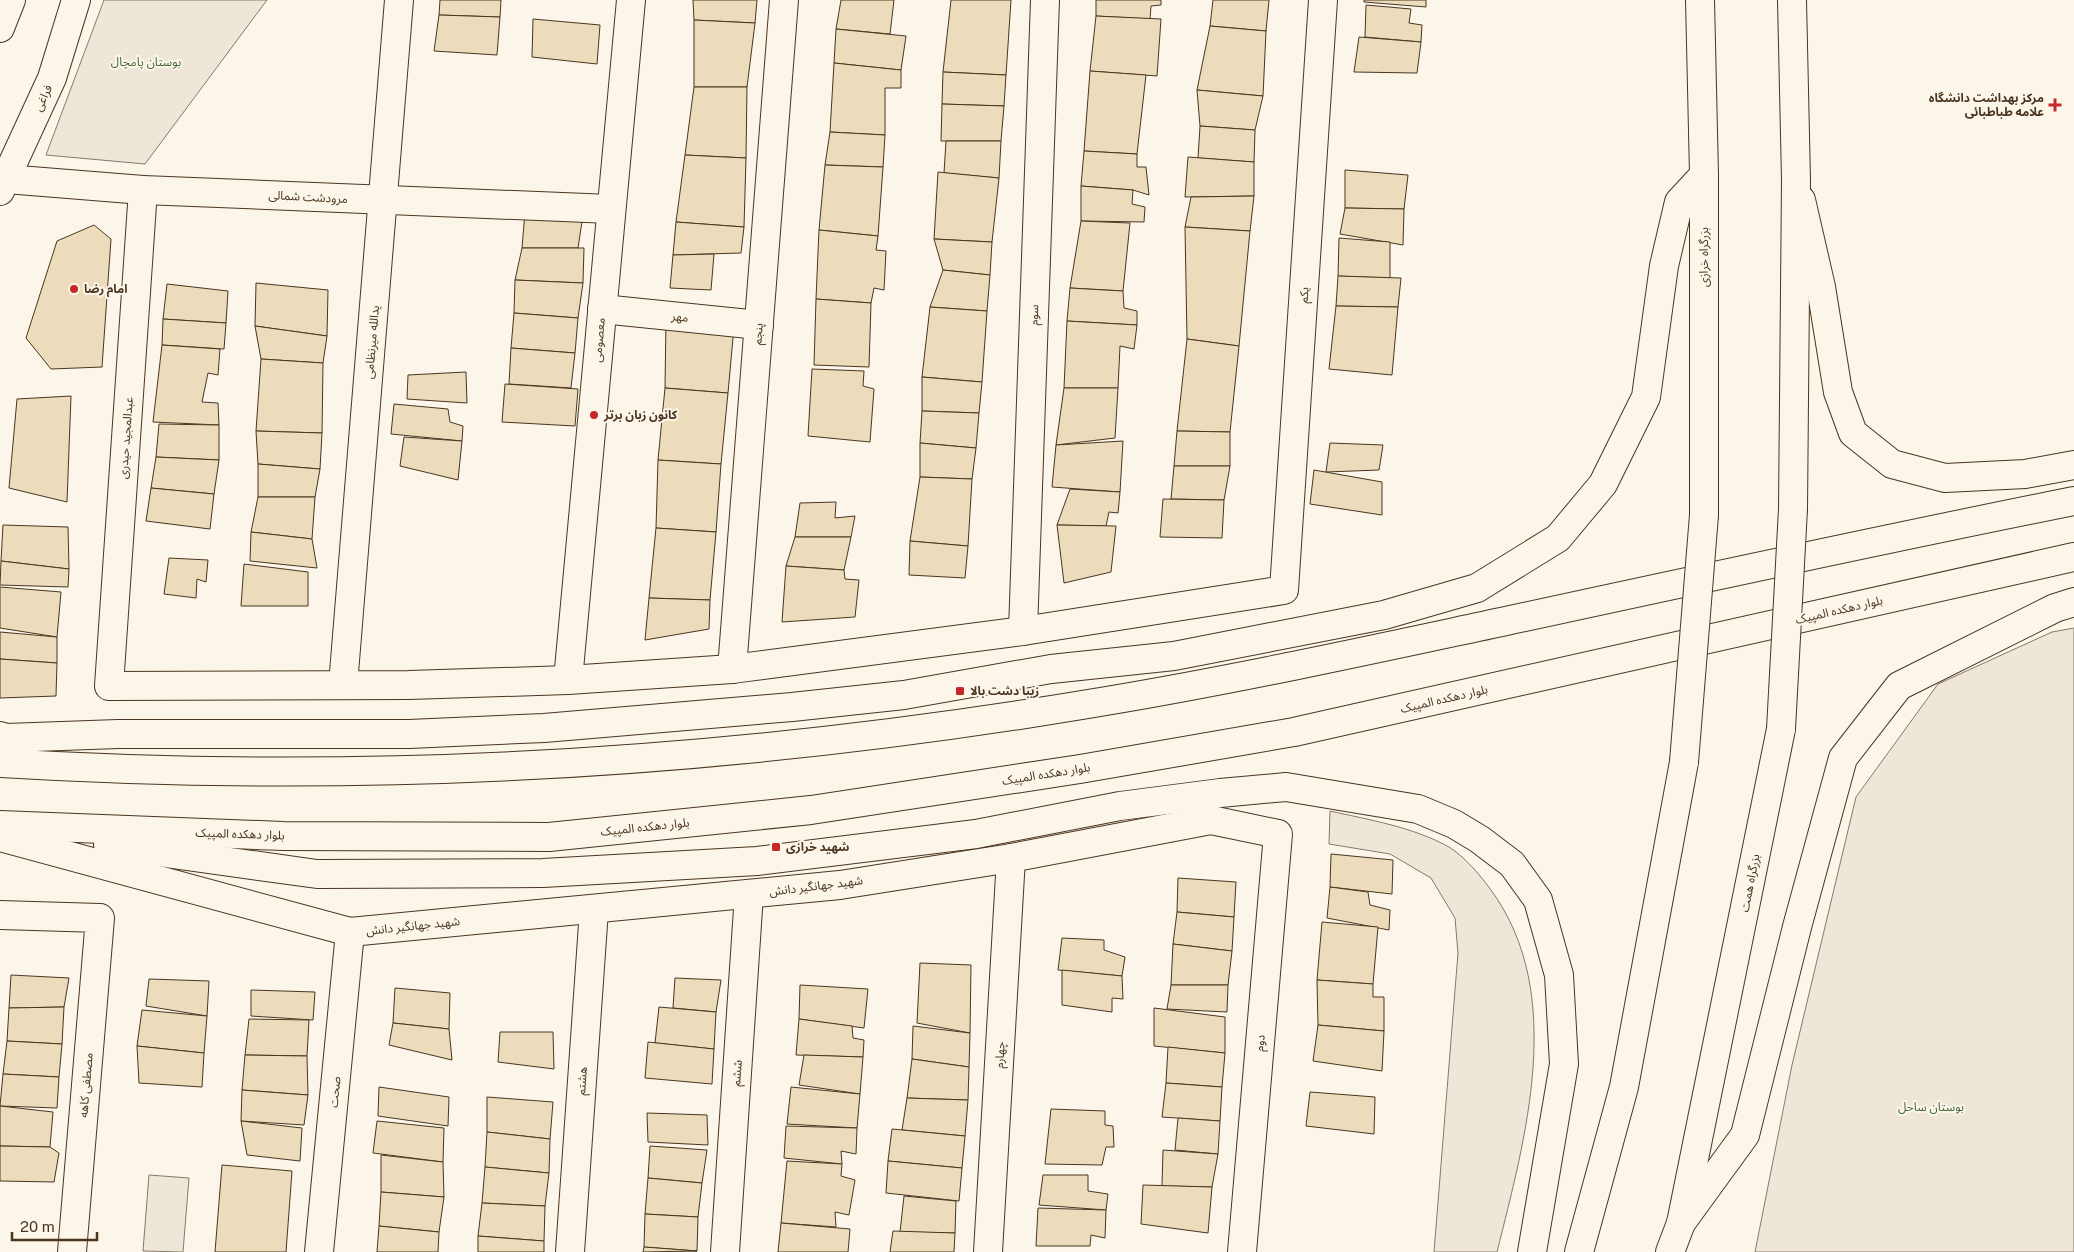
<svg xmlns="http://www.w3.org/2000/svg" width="2074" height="1252" font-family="'Public Sans','Noto Sans Arabic',sans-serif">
	<rect width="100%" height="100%" fill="#fbf6e9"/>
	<g fill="#ede6d9" stroke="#887966">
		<path d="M104,0H267L145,164L46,155Z"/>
		<path d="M2074,628V1252H1755L1792,1065L1856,797L1938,684L2052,632Z"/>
		<path d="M1330,811C1370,820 1413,827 1449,847C1465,857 1480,875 1491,890C1567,994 1525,1139 1497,1252H1434L1458,953L1455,918L1431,878L1390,854L1329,844Z"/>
		<path d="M149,1175L189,1178L183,1252L143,1251Z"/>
	</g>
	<g fill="#ecdcbc" stroke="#4a3520">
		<path d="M440,0H501L500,17L439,15Z"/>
		<path d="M693,0H757L755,23L694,20Z"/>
		<path d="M841,0H894L890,34L836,29Z"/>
		<path d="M951,0H1011L1006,75L943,72Z"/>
		<path d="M1096,0H1161V5L1151,6L1150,19L1096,16Z"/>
		<path d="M1213,0H1269L1266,31L1210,26Z"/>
		<path d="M1364,0H1426V7L1364,2Z"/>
		<path d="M1366,5L1411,9L1409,23L1422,25L1421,42L1365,37Z"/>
		<path d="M439,15L500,17L497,55L434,51Z"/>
		<path d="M1096,16L1161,19L1157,76L1090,71Z"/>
		<path d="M533,19L600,25L597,64L532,57Z"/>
		<path d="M694,20L755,23L747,87H694Z"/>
		<path d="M1210,26L1266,31L1263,96L1197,90Z"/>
		<path d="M836,29L906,36L901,70L834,63Z"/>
		<path d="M1359,37L1421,42L1417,73L1354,72Z"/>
		<path d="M834,63L901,70V88H885V135L830,132Z"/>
		<path d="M1090,71L1146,75L1137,154L1084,151Z"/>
		<path d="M943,72L1006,75L1004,106L942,104Z"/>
		<path d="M694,87H747L746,158L685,155Z"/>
		<path d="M1197,90L1263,96L1255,130L1200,126Z"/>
		<path d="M942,104L1004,106L1001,141H941Z"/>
		<path d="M1200,126L1255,130L1254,162L1198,158Z"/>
		<path d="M830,132L885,135L883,167L825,165Z"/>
		<path d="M946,141H1001L999,178L944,173Z"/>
		<path d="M1084,151L1137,154V167H1146L1149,195L1133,190L1081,186Z"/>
		<path d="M685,155L746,158L744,227L676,222Z"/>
		<path d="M1188,157L1254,162V196L1185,197Z"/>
		<path d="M825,165L883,167L878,236L819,230Z"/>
		<path d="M1345,170L1408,175L1404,209L1345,208Z"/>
		<path d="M938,172L999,178L992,242L934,239Z"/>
		<path d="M1081,186L1133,190L1132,204L1145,207L1144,222L1081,221Z"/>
		<path d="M1254,196L1250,231L1185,227L1191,197Z"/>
		<path d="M1345,208L1404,209L1403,245L1340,234Z"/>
		<path d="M525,212L583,215L578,248H522Z"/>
		<path d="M1081,221L1130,223L1123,291L1070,288Z"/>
		<path d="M676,222L744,227L741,253L673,255Z"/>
		<path d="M94,225L111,239L102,367L51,369L26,338L57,241Z"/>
		<path d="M1185,227L1250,231L1239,346L1187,339Z"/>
		<path d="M819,230L878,236L876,250L886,251L884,290L874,288L871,303L816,299Z"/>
		<path d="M1339,238L1390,242V278L1338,276Z"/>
		<path d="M934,239L992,242L990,275L943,270Z"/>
		<path d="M522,248H584L583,283L515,280Z"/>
		<path d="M714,254L711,290L670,288L673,255Z"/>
		<path d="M943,270L990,275L987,311L930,307Z"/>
		<path d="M1338,276L1401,278L1398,307L1336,306Z"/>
		<path d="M515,280L583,283L578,318L514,313Z"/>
		<path d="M256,283L328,290L327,336L255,326Z"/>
		<path d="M167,284L228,291L226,323L163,319Z"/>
		<path d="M1070,288L1123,291L1124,308L1137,311V325L1067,321Z"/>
		<path d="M816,299L871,303L869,367L814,365Z"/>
		<path d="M1336,306L1398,307L1392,375L1329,369Z"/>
		<path d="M930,307L987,311L982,382L922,377Z"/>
		<path d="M514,313L578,318L575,353L511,348Z"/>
		<path d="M163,319L226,323L224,349L162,345Z"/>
		<path d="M666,320L734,327L728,393L665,388Z"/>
		<path d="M1067,321L1137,325L1134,349L1120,346L1118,388H1064Z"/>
		<path d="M255,326L327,336L323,363L261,359Z"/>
		<path d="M1187,339L1239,346L1230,432L1177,431Z"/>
		<path d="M162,345L220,349L218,375L208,373L202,402L218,403L219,425L153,422Z"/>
		<path d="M511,348L575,353L571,388L509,384Z"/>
		<path d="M261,359L323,363L322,433L256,431Z"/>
		<path d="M812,369L864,371L863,386L874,389L870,442L808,436Z"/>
		<path d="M466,372L467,403L407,399L408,375Z"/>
		<path d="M922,377L982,382L979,413L922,411Z"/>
		<path d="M505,384L578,389L575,426L502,422Z"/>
		<path d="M665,388L728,393L721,464L658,460Z"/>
		<path d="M1064,388H1118L1115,438L1056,445Z"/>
		<path d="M71,396L67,502L9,488L17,399Z"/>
		<path d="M394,404L448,409L450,422L463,426L462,441L391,434Z"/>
		<path d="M922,411L979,413L976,448L920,443Z"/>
		<path d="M159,424L219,425V460L156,457Z"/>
		<path d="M256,431L322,433L320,469L258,464Z"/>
		<path d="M1177,431L1230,432V466H1174Z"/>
		<path d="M404,437L462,441L458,480L400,466Z"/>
		<path d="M1123,441L1120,492L1052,487L1056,445Z"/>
		<path d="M920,443L976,448L972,479L920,477Z"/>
		<path d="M1330,443L1383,445L1379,470L1326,472Z"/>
		<path d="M156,457L219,460L214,494L151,488Z"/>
		<path d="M658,460L721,464L716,532L656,528Z"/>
		<path d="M258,464L320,469L315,497H258Z"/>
		<path d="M1174,466H1230L1224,500L1171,499Z"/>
		<path d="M1314,470L1382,482V515L1310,504Z"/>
		<path d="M920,477L972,479L968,546L910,541Z"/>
		<path d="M151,488L214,494L210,529L146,521Z"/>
		<path d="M1070,489L1120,492L1118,513L1109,512L1106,526L1057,525Z"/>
		<path d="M258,497H315L312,539L251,532Z"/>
		<path d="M1163,499L1224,500L1222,538L1160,537Z"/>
		<path d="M836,502L835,518L855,516L851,537H795L800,503Z"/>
		<path d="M3,525L68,527L69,569L1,561Z"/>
		<path d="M1057,525L1116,526L1111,572L1064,583Z"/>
		<path d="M656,528L716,532L710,600L649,598Z"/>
		<path d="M251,532L312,539L317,568L250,561Z"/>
		<path d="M795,537H851L844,570L786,566Z"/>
		<path d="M910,541L968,546L965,578L909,575Z"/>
		<path d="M169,558L208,560L206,582L197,579L196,598L164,594Z"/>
		<path d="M1,561L69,569L68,587L0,585Z"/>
		<path d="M244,564L308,572V606H241Z"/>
		<path d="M786,566L844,570L845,579L859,580L855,617L782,622Z"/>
		<path d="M0,587L61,592L57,637L0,628Z"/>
		<path d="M649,598L710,600L709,629L645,640Z"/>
		<path d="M0,632L57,637V663L0,659Z"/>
		<path d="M0,659L57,663L56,696L0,698Z"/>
		<path d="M1331,854L1393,860L1392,894L1330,887Z"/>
		<path d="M1178,878L1236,882L1234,917L1177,912Z"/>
		<path d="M1330,887L1368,892L1370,905L1390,910L1389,930L1327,918Z"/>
		<path d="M1177,912L1234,917L1232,951L1173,944Z"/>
		<path d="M1322,922L1378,927L1373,984L1317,980Z"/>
		<path d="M1062,938L1104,940V950L1125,957L1122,976L1058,970Z"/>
		<path d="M1173,944L1232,951L1228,985H1171Z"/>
		<path d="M920,963L971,965L970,1033L917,1023Z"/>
		<path d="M1062,970L1122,976L1123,999L1112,998V1012L1062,1005Z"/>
		<path d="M11,975L69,978L64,1007L9,1008Z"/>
		<path d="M675,978L721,980L716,1012L673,1008Z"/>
		<path d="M149,979L209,981L207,1016L146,1006Z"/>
		<path d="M1317,980L1373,984V997H1384V1031L1318,1025Z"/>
		<path d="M800,985L868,989L864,1028L799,1019Z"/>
		<path d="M1171,985H1228L1227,1012L1167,1009Z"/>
		<path d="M395,988L450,993L449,1029L393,1023Z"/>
		<path d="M251,990L315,992L313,1020L251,1016Z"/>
		<path d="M64,1007L62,1044L7,1041L9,1008Z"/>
		<path d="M659,1007L716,1012L714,1049L655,1043Z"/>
		<path d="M1154,1008L1225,1017V1053L1154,1046Z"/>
		<path d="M142,1010L207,1016L204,1053L137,1046Z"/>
		<path d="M249,1019L309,1020L307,1056L245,1055Z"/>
		<path d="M799,1019L852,1026L853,1038L864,1040L863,1057L796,1055Z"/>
		<path d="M393,1023L449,1029L452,1060L389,1045Z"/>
		<path d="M1318,1025L1384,1031L1382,1071L1313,1061Z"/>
		<path d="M913,1026L970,1033L969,1067L912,1059Z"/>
		<path d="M500,1032H553L554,1069L498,1062Z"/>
		<path d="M7,1041L62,1044L59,1077L3,1074Z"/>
		<path d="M648,1042L714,1049L712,1084L645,1078Z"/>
		<path d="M137,1046L204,1053L202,1087L139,1083Z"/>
		<path d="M1168,1047L1225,1053L1222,1087L1166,1083Z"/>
		<path d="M245,1055L307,1056L308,1095L242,1090Z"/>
		<path d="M804,1055L863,1057L860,1094L799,1085Z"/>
		<path d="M912,1059L969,1067L968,1100L907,1098Z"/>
		<path d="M3,1074L59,1077L57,1108L0,1106Z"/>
		<path d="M1166,1083L1222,1087L1220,1121L1162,1117Z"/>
		<path d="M379,1087L449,1097L448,1126L378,1116Z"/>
		<path d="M791,1087L860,1094L857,1128L787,1124Z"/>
		<path d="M242,1090L308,1095L304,1125L241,1121Z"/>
		<path d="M1310,1092L1375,1097L1374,1134L1306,1126Z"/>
		<path d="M487,1097L553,1102L550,1139L487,1132Z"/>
		<path d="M907,1098L968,1100L965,1136L902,1130Z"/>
		<path d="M0,1106L53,1112L50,1147L0,1146Z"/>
		<path d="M1051,1109L1105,1111V1125L1113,1126L1114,1147H1106L1102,1165L1045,1164Z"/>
		<path d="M647,1113L707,1115L708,1145L648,1142Z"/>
		<path d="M1178,1118L1220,1121L1218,1154L1175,1150Z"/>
		<path d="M241,1121L302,1128L300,1161L247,1155Z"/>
		<path d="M377,1121L444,1128L443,1162L373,1153Z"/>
		<path d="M786,1126L857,1128L856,1154L841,1151L842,1164L784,1158Z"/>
		<path d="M892,1129L965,1136L962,1168L888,1161Z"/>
		<path d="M487,1132L550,1139L549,1173L485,1167Z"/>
		<path d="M0,1146L50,1147L59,1153L54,1182L0,1181Z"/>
		<path d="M650,1146L707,1150L702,1183L648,1178Z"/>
		<path d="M1163,1150L1218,1154L1212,1187L1162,1186Z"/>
		<path d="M381,1155L443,1162L444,1197L381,1192Z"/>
		<path d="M787,1161L842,1164L841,1176L855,1180L849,1215L835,1212L836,1227L781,1223Z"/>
		<path d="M888,1161L962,1168L959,1201L886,1193Z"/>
		<path d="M222,1165L292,1171L286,1252H215Z"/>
		<path d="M485,1167L549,1173L545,1206L482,1203Z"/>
		<path d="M1043,1175H1088V1191L1108,1194L1106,1210L1039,1205Z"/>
		<path d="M648,1178L702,1183L698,1217L645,1214Z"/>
		<path d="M1143,1185L1212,1187L1208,1233L1141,1224Z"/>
		<path d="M381,1192L444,1197L439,1232L379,1226Z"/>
		<path d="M904,1196L956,1201L955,1233L900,1232Z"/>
		<path d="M482,1203L545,1206L544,1241L478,1236Z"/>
		<path d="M1038,1208L1106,1210L1105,1238L1091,1235L1090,1246H1036Z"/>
		<path d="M645,1214L698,1217L697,1251L644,1247Z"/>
		<path d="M781,1223L850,1229L848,1252H778Z"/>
		<path d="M379,1226L439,1232L438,1252H377Z"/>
		<path d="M893,1231L955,1233L954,1252H890Z"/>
		<path d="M478,1236L544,1241V1252H478Z"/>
		<path d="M644,1247L697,1251L643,1252Z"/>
	</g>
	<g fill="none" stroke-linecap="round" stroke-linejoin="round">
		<g stroke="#4a3520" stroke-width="30">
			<g id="minor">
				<path d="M0,28L11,0"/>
				<path d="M6,179L143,190L611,209"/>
				<path d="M143,190L109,686L409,685L568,680L732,669L1023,631L1284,590L1323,0"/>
				<path d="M0,191L52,78L76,0"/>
				<path d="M602,309L759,325"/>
				<path d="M1023,631L1045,0"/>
				<path d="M732,669L784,0"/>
				<path d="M568,680L631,0"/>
				<path d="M343,685L399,0"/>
				<path d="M0,837L350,932L840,885L1011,858L1211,820L1278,834L1242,1252"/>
				<path d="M0,915L100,918L72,1252"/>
				<path d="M319,1252L350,932"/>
				<path d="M570,1252L594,910"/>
				<path d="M725,1252L749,894"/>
				<path d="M988,1252L1011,858"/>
			</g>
		</g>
		<g stroke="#4a3520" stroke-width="30">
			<g id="major">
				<path d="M1801,200L1821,287L1838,392L1853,433L1892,464L1945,478L2025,474L2074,465"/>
				<path d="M0,736L6,738L118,734H409L544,728L792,707L904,695L1051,669L1174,656L1384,615L1477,588L1558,538L1603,484L1646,397L1664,266L1679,202L1704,175"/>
				<path d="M0,763C361,785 725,764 1082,705C1225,682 1365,651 1506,621C1695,580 1884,539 2074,501"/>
				<path d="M0,825L283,836L549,837L811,810L1080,769L1294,732L2074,557"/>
				<path d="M108,845L317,874L543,873L757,861L976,834L1120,806L1220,793L1286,787L1418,809L1454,824L1479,839L1512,864L1538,900L1559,975L1564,1064L1532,1252"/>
				<path d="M1681,1223L1745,1135L1797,927L1843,758L1899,686L2055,608L2074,602"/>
			</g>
		</g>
		<g stroke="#4a3520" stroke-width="30">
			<g id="highway">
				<path d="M1700,0L1704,175V515"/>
				<path d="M1792,0L1796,180L1793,509"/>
				<path d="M1579,1252L1624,1087L1684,762"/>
				<path d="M1670,1252L1681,1223L1781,729"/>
			</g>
		</g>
		<use href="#minor" stroke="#fbf6e9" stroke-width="28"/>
		<use href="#major" stroke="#fbf6e9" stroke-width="28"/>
		<use href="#highway" stroke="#fbf6e9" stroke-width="28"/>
		<g stroke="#4a3520" stroke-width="30" stroke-linecap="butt">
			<g id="highway-bridge">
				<path d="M1781,729L1793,509"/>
				<path d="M1684,762L1704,515"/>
			</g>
		</g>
		<use href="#highway-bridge" stroke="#fbf6e9" stroke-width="28"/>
	</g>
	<g fill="#c62828" stroke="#fbf6e9" stroke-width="2">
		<path d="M2052.5 97.5h5v5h5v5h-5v5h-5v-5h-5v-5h5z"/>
		<circle cx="74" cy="289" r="5"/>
		<circle cx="594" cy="415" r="5"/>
		<rect x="955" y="686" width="10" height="10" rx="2.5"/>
		<rect x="771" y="842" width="10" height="10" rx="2.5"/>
	</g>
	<g text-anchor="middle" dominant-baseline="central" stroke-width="4" stroke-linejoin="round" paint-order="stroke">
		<g font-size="12" fill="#436837" stroke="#fbf6e9">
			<text x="146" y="62">بوستان پامچال</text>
			<text x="1931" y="1107">بوستان ساحل</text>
		</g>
		<g font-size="12" fill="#4a3520" stroke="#fbf6e9">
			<text transform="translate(43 98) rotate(-65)">فراغی</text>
			<text transform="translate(308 197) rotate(3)">مرودشت شمالی</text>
			<text transform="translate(1704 257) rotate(-90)">بزرگراه خرازی</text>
			<text transform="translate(1304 295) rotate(-86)">یکم</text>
			<text transform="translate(1034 315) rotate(-88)">سوم</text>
			<text transform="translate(680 317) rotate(6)">مهر</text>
			<text transform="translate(758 334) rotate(-86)">پنجم</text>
			<text transform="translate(599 340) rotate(-85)">معصومی</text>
			<text transform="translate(372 342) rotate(-85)">یدالله میرنظامی</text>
			<text transform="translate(126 438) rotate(-86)">عبدالمجید حیدری</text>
			<text transform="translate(1839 610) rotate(-13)">بلوار دهکده المپیک</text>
			<text transform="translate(1444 699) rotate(-13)">بلوار دهکده المپیک</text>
			<text transform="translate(1046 774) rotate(-9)">بلوار دهکده المپیک</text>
			<text transform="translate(645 827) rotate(-6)">بلوار دهکده المپیک</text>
			<text transform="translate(240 834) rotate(2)">بلوار دهکده المپیک</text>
			<text transform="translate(1750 883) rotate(-79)">بزرگراه همت</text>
			<text transform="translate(816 886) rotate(-7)">شهید جهانگیر دانش</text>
			<text transform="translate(413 926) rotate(-6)">شهید جهانگیر دانش</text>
			<text transform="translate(1260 1043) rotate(-85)">دوم</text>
			<text transform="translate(1000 1055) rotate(-87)">چهارم</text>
			<text transform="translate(737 1073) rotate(-86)">ششم</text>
			<text transform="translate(582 1081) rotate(-86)">هشتم</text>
			<text transform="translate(86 1085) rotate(-85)">مصطفی کاهه</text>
			<text transform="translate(335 1092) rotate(-85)">صحت</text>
		</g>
		<g font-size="12" font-weight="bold" fill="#4a3520" stroke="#fbf6e9" text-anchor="start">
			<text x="2044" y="98" text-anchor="end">مرکز بهداشت دانشگاه<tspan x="2044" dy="14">علامه طباطبائی</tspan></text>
			<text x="84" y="289">امام رضا</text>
			<text x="604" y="415">کانون زبان برتر</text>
			<text x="970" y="691">زیبا دشت بالا</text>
			<text x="786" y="847">شهید خرازی</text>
		</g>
	</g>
	<path d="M12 1232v8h85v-8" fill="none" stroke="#4a3520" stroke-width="2.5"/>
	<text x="20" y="1232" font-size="15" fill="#4a3520" stroke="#fbf6e9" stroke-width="4" paint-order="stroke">20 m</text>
</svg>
